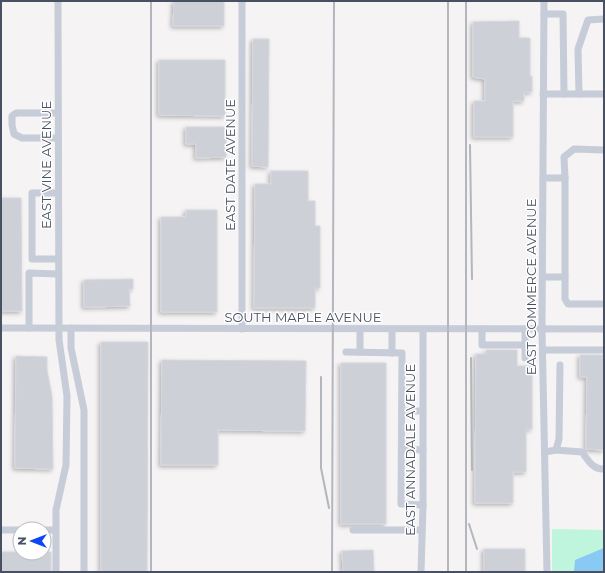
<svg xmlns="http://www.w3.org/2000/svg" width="605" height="573" font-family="Montserrat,sans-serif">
	<defs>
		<filter id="shadow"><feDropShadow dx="-2" dy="2" stdDeviation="2" flood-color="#0004"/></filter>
	</defs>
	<rect width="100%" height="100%" fill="#f5f3f3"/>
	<path fill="#bff4dd" d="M552,529L604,530V572H552Z"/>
	<path fill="#89caf5" d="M604,548V572H574L575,560Z"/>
	<g fill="#ced0d8" stroke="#d6d7de" filter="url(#shadow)">
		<path d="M174,1H224V26H173Z"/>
		<path d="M519,21V38H530V76H532V92H524V101H513V137H474V101H485V79L473,77V22Z"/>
		<path d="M253,39H269L268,167L252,166Z"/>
		<path d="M159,60H225V116L159,115Z"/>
		<path d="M186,127H226V157L196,158V144H186Z"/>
		<path d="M271,171H308V201H315V226H320V288H315V308H254L255,184H271Z"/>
		<path d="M1,198H21L22,311H1Z"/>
		<path d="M186,210H217V312H161V217H186Z"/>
		<path d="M133,279V289H129L130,306L84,307V280Z"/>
		<path d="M101,342H148L147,572H101Z"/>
		<path d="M486,350H517V366H532V429H526V472H513V503H475L476,354H486Z"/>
		<path d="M580,355H604V450L586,449L587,377H580Z"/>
		<path d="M16,356L47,357V370L52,396L53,469L15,468Z"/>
		<path d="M162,360L306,361L305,431L218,430V465H161Z"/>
		<rect x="341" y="363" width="45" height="161"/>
		<rect x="484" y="549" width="41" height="23"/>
		<path d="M373,550L374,572H343L342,551Z"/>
		<rect x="1" y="552" width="50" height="20"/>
	</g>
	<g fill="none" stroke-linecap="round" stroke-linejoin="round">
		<g stroke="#c6ccd8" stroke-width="7">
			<path d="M544,1L542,329L547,572"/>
			<path d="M543,94H564L563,14H544"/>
			<path d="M564,94H604"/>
			<path d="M579,94L578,49L588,20L604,19"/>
			<path d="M58,113H16L12,116V125L14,134L22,138H58"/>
			<path d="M565,178L564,157L574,149L604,150"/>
			<path d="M58,193H32V259H58"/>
			<path d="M543,277H565V178H543"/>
			<path d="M565,277V299L568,304H604"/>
			<path d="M1,328L604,329"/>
			<path d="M29,328V273L58,274"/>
			<path d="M71,328V348L84,410V572"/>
			<path d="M242,329V1"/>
			<path d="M360,329V352"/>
			<path d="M392,329V353"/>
			<path d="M482,329V345H525"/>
			<path d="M525,329V358"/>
			<path d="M543,350H604"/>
			<path d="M346,352L402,353L401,504L423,505"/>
			<path d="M402,411H423"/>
			<path d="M403,449L423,450"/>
			<path d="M556,450L582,452C588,460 593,470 604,469"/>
			<path d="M545,452L556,450L559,439L560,365"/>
			<path d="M1,530H20"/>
			<path d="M44,530H55"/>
			<path d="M353,530H422"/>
			<path d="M56,572V510L66,465L67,396L59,340L58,1"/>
			<path d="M421,572L423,505V329"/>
		</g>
		<g stroke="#b4b6bd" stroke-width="2">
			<path d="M448,1V572"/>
			<path d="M466,1V572"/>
			<path d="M470,145L472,279"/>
			<path d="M471,358L472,470"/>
			<path d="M321,377V468L329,508"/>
			<path d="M469,524L477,549"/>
			<path d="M151,572V1"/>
			<path d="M332,572L334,1"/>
		</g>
	</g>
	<g text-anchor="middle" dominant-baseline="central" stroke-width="3" stroke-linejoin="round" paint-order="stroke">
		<g font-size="13" fill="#485162" stroke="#fff">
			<text transform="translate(46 165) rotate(-90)">EAST VINE AVENUE</text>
			<text transform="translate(230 165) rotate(-90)">EAST DATE AVENUE</text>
			<text transform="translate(531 287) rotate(-90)">EAST COMMERCE AVENUE</text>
			<text x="303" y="317">SOUTH MAPLE AVENUE</text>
			<text transform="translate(410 450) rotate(-90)">EAST ANNADALE AVENUE</text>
		</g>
	</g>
	<rect width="605" height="573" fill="none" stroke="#485162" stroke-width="4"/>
	<g transform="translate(32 541) rotate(270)"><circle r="19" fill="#ffffff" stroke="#b6b9c0"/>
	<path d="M0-3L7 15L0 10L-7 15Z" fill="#0b47f6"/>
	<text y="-6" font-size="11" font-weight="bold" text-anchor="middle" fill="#485162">N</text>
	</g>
</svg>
